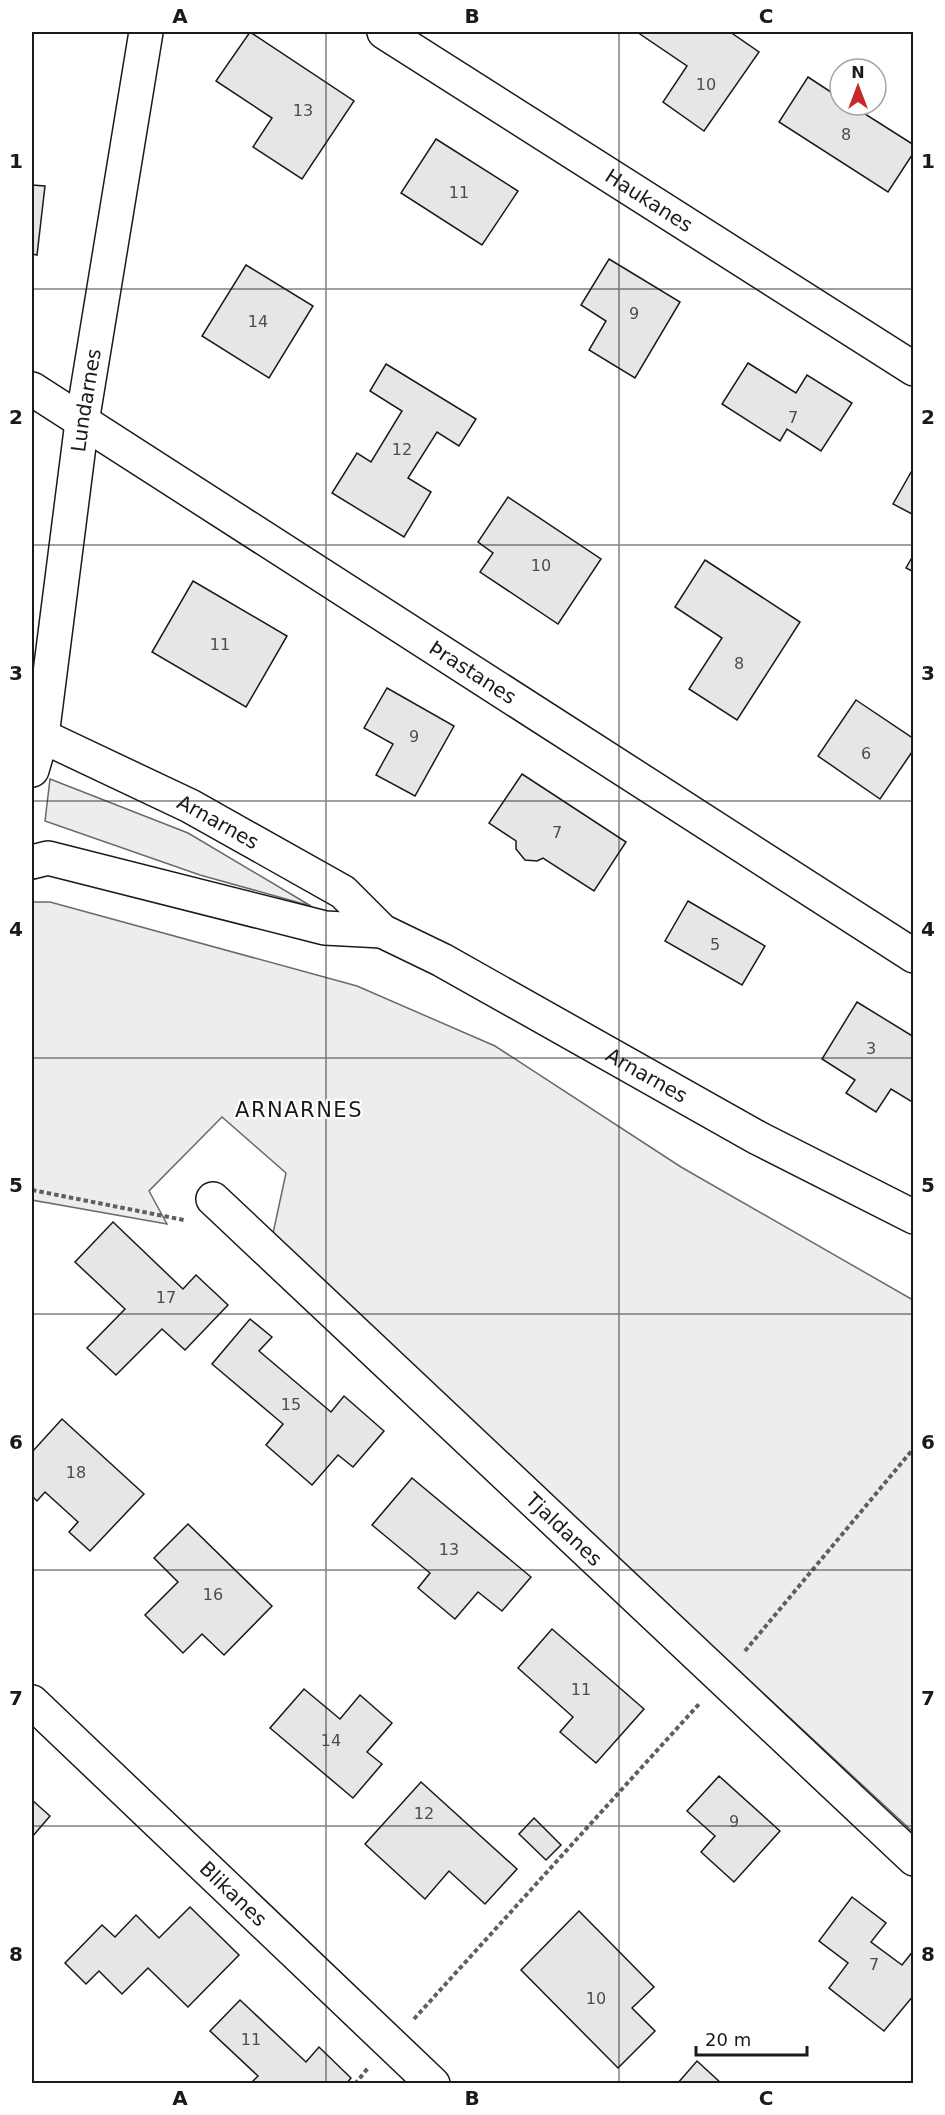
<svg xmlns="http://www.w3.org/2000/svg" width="945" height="2115" font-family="'DejaVu Sans',sans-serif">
	<rect width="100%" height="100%" fill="#fff"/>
	<g fill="#ededed" stroke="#6a6a6a" stroke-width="1.5">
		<path d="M50,779L188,833L311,906L200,875L45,821Z"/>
		<path d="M32,902H50L357,986L495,1046L681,1167L913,1300V1832L272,1238L286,1173L222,1117L149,1191L167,1224L32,1200Z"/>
	</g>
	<g fill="#e6e6e6" stroke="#1a1a1a" stroke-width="1.5">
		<path d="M250,32L354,101L302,179L253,147L272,118L216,81Z"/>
		<path d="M637,32H730L759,52L704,131L663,102L687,66Z"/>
		<path d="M808,77L840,98V105H851L914,145V152L888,192L779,122Z"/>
		<path d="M436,139L518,191L482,245L401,193Z"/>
		<path d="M32,185L45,186L37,255L32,254Z"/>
		<path d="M609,259L680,302L635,378L589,350L606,321L581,305Z"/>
		<path d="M246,265L313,306L269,378L202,336Z"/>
		<path d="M748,363L796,393L807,375L852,403L821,451L787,429L780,441L722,404Z"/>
		<path d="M386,364L476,419L459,446L437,432L408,478L431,492L404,537L332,493L357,453L371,462L402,411L370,391Z"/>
		<path d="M914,467V515L893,504Z"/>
		<path d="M508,497L601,559L558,624L480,572L493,553L478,542Z"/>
		<path d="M914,554V572L906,568Z"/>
		<path d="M705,560L800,622L737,720L689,689L722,638L675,607Z"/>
		<path d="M193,581L287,636L246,707L152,652Z"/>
		<path d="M387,688L454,726L415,796L376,775L393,744L364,728Z"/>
		<path d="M856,700L914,739V749L880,799L818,756Z"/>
		<path d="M522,774L626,842L594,891L543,858L537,861L525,860L516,849V841L489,823Z"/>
		<path d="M688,901L765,946L742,985L665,941Z"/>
		<path d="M857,1002L914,1037V1103L891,1089L876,1112L846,1093L855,1080L822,1059Z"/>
		<path d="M113,1222L183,1289L196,1275L228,1305L185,1350L162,1329L116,1375L87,1348L125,1309L75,1262Z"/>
		<path d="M250,1319L272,1337L259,1351L331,1412L344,1396L384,1431L353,1467L338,1455L312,1485L266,1445L283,1424L212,1364Z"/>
		<path d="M62,1419L144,1494L90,1551L69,1532L78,1522L45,1492L37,1501L32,1496V1452Z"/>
		<path d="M412,1478L531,1577L502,1611L478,1592L455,1619L418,1588L430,1573L372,1525Z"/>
		<path d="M188,1524L272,1606L224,1655L202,1634L183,1653L145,1615L178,1582L154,1558Z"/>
		<path d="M552,1629L644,1709L596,1763L560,1732L573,1717L518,1668Z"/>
		<path d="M304,1689L340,1719L360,1695L392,1723L367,1752L382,1764L353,1798L270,1728Z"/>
		<path d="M719,1776L780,1831L734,1882L701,1852L715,1836L687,1811Z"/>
		<path d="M421,1782L517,1869L485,1904L449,1871L425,1899L365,1844Z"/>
		<path d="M32,1800L50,1816L32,1837Z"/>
		<path d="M534,1818L561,1845L546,1860L519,1834Z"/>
		<path d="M852,1897L886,1923L871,1942L902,1965L914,1950V1995L884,2031L829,1988L848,1963L819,1941Z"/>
		<path d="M190,1907L239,1955L188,2007L148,1968L122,1994L99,1971L86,1984L65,1963L102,1925L115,1937L136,1915L159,1938Z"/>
		<path d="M579,1911L654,1987L632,2008L655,2031L618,2068L521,1970Z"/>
		<path d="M240,2000L306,2062L319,2047L351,2078L346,2084H250L258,2076L210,2031Z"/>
		<path d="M697,2061L722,2084H677Z"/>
	</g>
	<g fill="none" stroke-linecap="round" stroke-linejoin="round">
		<g stroke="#1a1a1a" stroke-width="36">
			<g id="street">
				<path id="s1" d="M384,32L914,369"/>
				<path id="s2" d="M32,389L914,956"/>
				<path id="s3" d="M32,770L42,736L82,422L146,32"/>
				<path id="s4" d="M213,1199L914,1859"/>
				<path id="s5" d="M32,1702L433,2084"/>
			</g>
		</g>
		<g stroke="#1a1a1a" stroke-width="36">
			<g id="secondary">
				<path id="s6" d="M42,736L190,806L343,892L382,931L442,960L758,1138L914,1217"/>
				<path d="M32,862L48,858L325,928L382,931"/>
			</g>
		</g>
		<g stroke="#5f5f5f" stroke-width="4" stroke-dasharray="4.5 3" stroke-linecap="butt">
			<path d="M32,1190L184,1220"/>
			<path d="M745,1651L914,1448"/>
			<path d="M414,2019L699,1704"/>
			<path d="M355,2084L368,2068"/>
		</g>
		<use href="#street" stroke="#fff" stroke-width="33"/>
		<use href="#secondary" stroke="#fff" stroke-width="33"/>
	</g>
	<path fill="none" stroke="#1a1a1a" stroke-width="1.5" stroke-opacity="0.55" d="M326,32V2084M619,32V2084M32,289H914M32,545H914M32,801H914M32,1058H914M32,1314H914M32,1570H914M32,1826H914"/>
	<g text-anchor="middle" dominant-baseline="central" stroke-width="4.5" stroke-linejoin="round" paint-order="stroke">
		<g font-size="16" fill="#4d4d4d">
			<text x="706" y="84">10</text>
			<text x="303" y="110">13</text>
			<text x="846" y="134">8</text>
			<text x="459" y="192">11</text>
			<text x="634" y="313">9</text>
			<text x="258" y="321">14</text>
			<text x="793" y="417">7</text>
			<text x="402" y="449">12</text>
			<text x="541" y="565">10</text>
			<text x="220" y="644">11</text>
			<text x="739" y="663">8</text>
			<text x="414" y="736">9</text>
			<text x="866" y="753">6</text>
			<text x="557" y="832">7</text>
			<text x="715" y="944">5</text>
			<text x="871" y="1048">3</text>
			<text x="166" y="1297">17</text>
			<text x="291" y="1404">15</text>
			<text x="76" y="1472">18</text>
			<text x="449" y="1549">13</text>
			<text x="213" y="1594">16</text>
			<text x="581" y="1689">11</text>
			<text x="331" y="1740">14</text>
			<text x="424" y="1813">12</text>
			<text x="734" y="1821">9</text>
			<text x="874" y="1964">7</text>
			<text x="596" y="1998">10</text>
			<text x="251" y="2039">11</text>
		</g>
		<g font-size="20" fill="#1a1a1a" stroke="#fff">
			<text stroke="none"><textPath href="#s1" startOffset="314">Haukanes</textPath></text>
			<text stroke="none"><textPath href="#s3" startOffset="374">Lundarnes</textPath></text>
			<text stroke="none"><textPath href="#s2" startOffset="524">Þrastanes</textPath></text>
			<text stroke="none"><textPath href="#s6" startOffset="196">Arnarnes</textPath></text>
			<text stroke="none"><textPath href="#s6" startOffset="696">Arnarnes</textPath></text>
			<text stroke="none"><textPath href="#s4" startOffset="482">Tjaldanes</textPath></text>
			<text stroke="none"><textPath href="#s5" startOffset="278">Blikanes</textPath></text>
		</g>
		<g font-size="21" letter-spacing="1.5" fill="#1a1a1a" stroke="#fff">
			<text x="299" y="1110">ARNARNES</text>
		</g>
	</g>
	<rect width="945" height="2115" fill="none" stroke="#ffffff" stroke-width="66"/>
	<g transform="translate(858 87)"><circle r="28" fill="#ffffff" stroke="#a3a3a3" stroke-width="1.5"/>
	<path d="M0-4.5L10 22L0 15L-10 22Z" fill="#c62828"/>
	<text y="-9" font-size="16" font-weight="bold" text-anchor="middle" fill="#1a1a1a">N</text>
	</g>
	<path d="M696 2046v9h111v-9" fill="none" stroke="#1a1a1a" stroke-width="3"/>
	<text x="705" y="2046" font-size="18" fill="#1a1a1a" stroke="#ffffff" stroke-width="4.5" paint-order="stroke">20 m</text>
	<rect x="33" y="33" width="879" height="2049" fill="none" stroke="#1a1a1a" stroke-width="2"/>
	<g font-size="20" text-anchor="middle" font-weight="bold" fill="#1a1a1a">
		<text x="180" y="23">A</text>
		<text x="472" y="23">B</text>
		<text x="766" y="23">C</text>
		<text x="16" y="168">1</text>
		<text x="928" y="168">1</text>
		<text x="16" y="424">2</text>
		<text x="928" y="424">2</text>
		<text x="16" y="680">3</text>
		<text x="928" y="680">3</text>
		<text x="16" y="936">4</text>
		<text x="928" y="936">4</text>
		<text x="16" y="1192">5</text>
		<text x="928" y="1192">5</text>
		<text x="16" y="1449">6</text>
		<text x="928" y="1449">6</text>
		<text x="16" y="1705">7</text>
		<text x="928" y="1705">7</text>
		<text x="16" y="1961">8</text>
		<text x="928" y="1961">8</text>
		<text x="180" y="2105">A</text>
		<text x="472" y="2105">B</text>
		<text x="766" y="2105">C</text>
	</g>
</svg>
